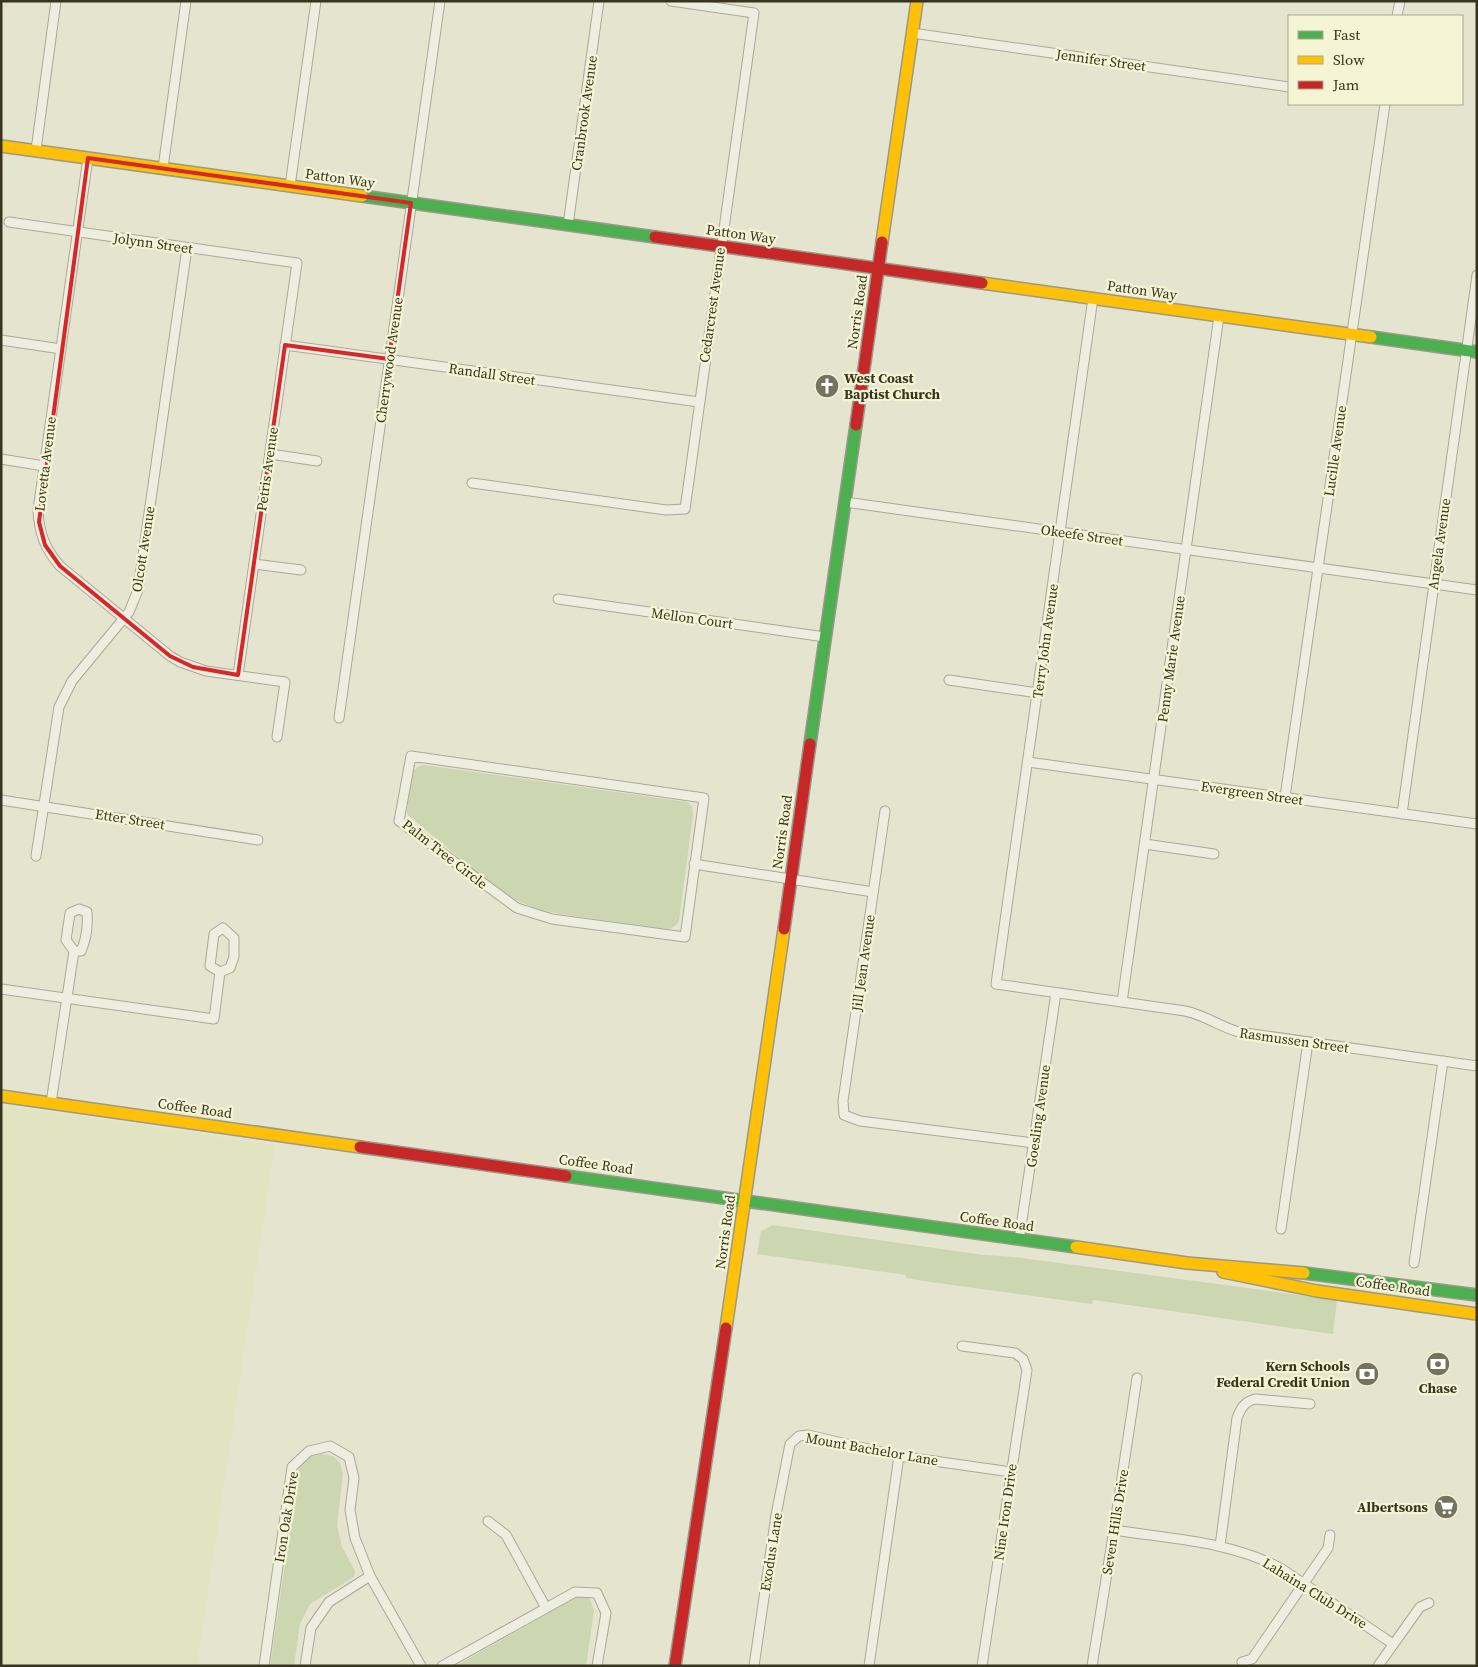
<svg xmlns="http://www.w3.org/2000/svg" width="1478" height="1667" font-family="'Source Serif 4',serif">
	<rect width="100%" height="100%" fill="#e5e5cf"/>
	<path fill="#e1e4c0" d="M1,1105L275,1145L197,1666H1Z"/>
	<g fill="#ccd7b2">
		<path d="M424,765L687,802L692,806L693,815L679,921C676,926 673,928 667,929L561,914L540,910L520,902L498,890L408,815L407,811L411,776C414,769 417,766 424,765Z"/>
		<path d="M773,1225L984,1255L1015,1257L1337,1300L1333,1334L1093,1300L1092,1304L923,1281L906,1278V1275L757,1254L761,1231Z"/>
		<path d="M318,1453L333,1456L340,1463L343,1473L337,1526L342,1547L355,1571L354,1577L310,1604L300,1624L294,1666H270L299,1468C304,1459 308,1456 318,1453Z"/>
		<path d="M577,1596L590,1599L594,1611L586,1666H456Z"/>
	</g>
	<g fill="none" stroke-linecap="round" stroke-linejoin="round">
		<g stroke="#aaa998" stroke-width="11">
			<g id="street">
				<path d="M1397,16L1400,1"/>
				<path d="M912,33L1289,87"/>
				<path d="M36,150L56,1"/>
				<path d="M88,158L38,510C39,533 45,549 60,566L170,656L180,662L206,671L285,682L277,737"/>
				<path d="M163,168L186,1"/>
				<path d="M290,186L316,1"/>
				<path d="M9,222L297,263L238,675"/>
				<path d="M568,225L599,1"/>
				<path d="M1093,298L996,984L1185,1011C1205,1015 1220,1027 1239,1032L1477,1066"/>
				<path d="M1,340L61,349"/>
				<path d="M285,345L699,402"/>
				<path d="M270,454L317,461"/>
				<path d="M1,459L44,466"/>
				<path d="M472,483L666,510L685,509L754,13L671,1"/>
				<path d="M845,502L1477,590"/>
				<path d="M254,564L301,570"/>
				<path d="M558,599L825,637"/>
				<path d="M949,680L1038,693"/>
				<path d="M339,718L440,1"/>
				<path d="M411,756L704,798L685,937L552,919L517,908L399,821Z"/>
				<path d="M1028,762L1477,824"/>
				<path d="M1285,797L1385,104"/>
				<path d="M1,800L258,840"/>
				<path d="M885,811L843,1101L844,1115L860,1121L1034,1143"/>
				<path d="M1402,814L1477,275"/>
				<path d="M1145,844L1214,854"/>
				<path d="M36,856L59,707L72,681L129,612L138,590L187,248"/>
				<path d="M694,864L873,892"/>
				<path d="M1,989L214,1019L220,972L210,966L214,934L223,928L234,938V957L230,968L220,972"/>
				<path d="M1122,1002L1219,316"/>
				<path d="M51,1103L74,951L66,940L70,913L79,909L87,912C88,926 87,938 81,951H74"/>
				<path d="M1281,1229L1308,1042"/>
				<path d="M1019,1240L1056,993"/>
				<path d="M1414,1263L1443,1061"/>
				<path d="M962,1346L1015,1353L1023,1359L1027,1370L982,1666"/>
				<path d="M488,1521L506,1535L546,1608"/>
				<path d="M1114,1530C1171,1539 1231,1541 1282,1569L1393,1644"/>
				<path d="M1220,1546L1237,1418C1241,1408 1244,1402 1255,1399L1310,1404"/>
				<path d="M1242,1662L1252,1659L1328,1548L1330,1535"/>
				<path d="M264,1666L292,1467L309,1451L330,1446L349,1457L354,1478L350,1510L355,1538L370,1576L421,1666"/>
				<path d="M305,1666L311,1628L329,1602L370,1576"/>
				<path d="M442,1666L575,1592L597,1593L606,1613L597,1666"/>
				<path d="M754,1666L776,1515L790,1444L799,1436L808,1435L899,1456L1011,1472"/>
				<path d="M869,1666L899,1456"/>
				<path d="M1092,1666L1114,1530L1137,1378"/>
				<path d="M1378,1666L1420,1607L1429,1603"/>
			</g>
		</g>
		<g stroke="#9a9988" stroke-width="14">
			<g id="fast">
				<path d="M362,196L655,237"/>
				<path d="M1371,337L1477,352"/>
				<path d="M810,744L856,425"/>
				<path d="M566,1176L1076,1247"/>
				<path d="M1304,1273L1477,1295"/>
			</g>
		</g>
		<g stroke="#9a9988" stroke-width="14">
			<g id="slow">
				<path d="M1,146L362,196"/>
				<path d="M882,242L917,1"/>
				<path d="M982,283L1371,337"/>
				<path d="M1,1096L360,1147"/>
				<path d="M1076,1247L1187,1263L1304,1273"/>
				<path d="M1223,1272L1317,1291L1477,1314"/>
				<path d="M726,1328L784,929"/>
			</g>
		</g>
		<g stroke="#9a9988" stroke-width="14">
			<g id="jam">
				<path d="M655,237L982,283"/>
				<path d="M856,425L882,242"/>
				<path d="M784,929L810,744"/>
				<path d="M360,1147L566,1176"/>
				<path d="M675,1666L726,1328"/>
			</g>
		</g>
		<use href="#street" stroke="#edede0" stroke-width="9"/>
		<use href="#fast" stroke="#4caf50" stroke-width="11"/>
		<use href="#slow" stroke="#ffc107" stroke-width="11"/>
		<use href="#jam" stroke="#c62828" stroke-width="11"/>
	</g>
	<path fill="none" stroke="#d62828" stroke-width="4" stroke-linejoin="round" d="M88,158L411,203L389,359L285,345L238,675L193,667L170,656L60,566L45,545L39,522Z"/>
	<defs>
		<g id="church-disc" transform="scale(1.25)"><circle r="9.5" fill="#75725d" stroke="#f5f5d5"/><path d="M-1.2-6h2.4v3.5h3.3v2.4h-3.3V6h-2.4V-.1h-3.3v-2.4h3.3Z" fill="#fff"/></g>
		<g id="bank-disc" transform="scale(1.25)"><circle r="9.5" fill="#75725d" stroke="#f5f5d5"/><path d="M-6-4H6V4H-6ZM0-2.3a2.3 2.3 0 1 0 0 4.6a2.3 2.3 0 1 0 0-4.6Z" fill="#fff"/></g>
		<g id="supermarket-disc" transform="scale(1.25)"><circle r="9.5" fill="#75725d" stroke="#f5f5d5"/><path d="M-6-5.5h2.5l.6 2H6L4.5 2H-2.5L-4.4-4H-6ZM-1.5 3.2a1.3 1.3 0 1 0 .1 0ZM3 3.2a1.3 1.3 0 1 0 .1 0Z" fill="#fff"/></g>
	</defs>
	<g fill-rule="evenodd">
		<use href="#church-disc" x="827" y="386"/>
		<use href="#bank-disc" x="1438" y="1364"/>
		<use href="#bank-disc" x="1367" y="1374"/>
		<use href="#supermarket-disc" x="1446" y="1507"/>
	</g>
	<g text-anchor="middle" dominant-baseline="central" stroke-width="4.5" stroke-linejoin="round" paint-order="stroke">
		<g font-size="14" fill="#39341f" stroke="#f5f5d5">
			<text transform="translate(1101 60) rotate(8)">Jennifer Street</text>
			<text transform="translate(584 113) rotate(-82)">Cranbrook Avenue</text>
			<text transform="translate(340 178) rotate(8)">Patton Way</text>
			<text transform="translate(741 234) rotate(8)">Patton Way</text>
			<text transform="translate(153 243) rotate(8)">Jolynn Street</text>
			<text transform="translate(1142 290) rotate(8)">Patton Way</text>
			<text transform="translate(712 305) rotate(-82)">Cedarcrest Avenue</text>
			<text transform="translate(857 312) rotate(-82)">Norris Road</text>
			<text transform="translate(389 360) rotate(-82)">Cherrywood Avenue</text>
			<text transform="translate(492 374) rotate(8)">Randall Street</text>
			<text transform="translate(1335 451) rotate(-82)">Lucille Avenue</text>
			<text transform="translate(45 464) rotate(-83)">Lovetta Avenue</text>
			<text transform="translate(267 469) rotate(-82)">Petris Avenue</text>
			<text transform="translate(1082 535) rotate(8)">Okeefe Street</text>
			<text transform="translate(1439 544) rotate(-82)">Angela Avenue</text>
			<text transform="translate(143 549) rotate(-81)">Olcott Avenue</text>
			<text transform="translate(692 618) rotate(8)">Mellon Court</text>
			<text transform="translate(1045 641) rotate(-82)">Terry John Avenue</text>
			<text transform="translate(1171 659) rotate(-82)">Penny Marie Avenue</text>
			<text transform="translate(1252 793) rotate(8)">Evergreen Street</text>
			<text transform="translate(130 819) rotate(9)">Etter Street</text>
			<text transform="translate(782 832) rotate(-82)">Norris Road</text>
			<text transform="translate(445 854) rotate(38)">Palm Tree Circle</text>
			<text transform="translate(863 963) rotate(-82)">Jill Jean Avenue</text>
			<text transform="translate(1294 1040) rotate(8)">Rasmussen Street</text>
			<text transform="translate(195 1108) rotate(8)">Coffee Road</text>
			<text transform="translate(1038 1116) rotate(-82)">Goesling Avenue</text>
			<text transform="translate(596 1164) rotate(8)">Coffee Road</text>
			<text transform="translate(997 1221) rotate(8)">Coffee Road</text>
			<text transform="translate(725 1232) rotate(-82)">Norris Road</text>
			<text transform="translate(1393 1286) rotate(8)">Coffee Road</text>
			<text transform="translate(872 1449) rotate(10)">Mount Bachelor Lane</text>
			<text transform="translate(1005 1512) rotate(-82)">Nine Iron Drive</text>
			<text transform="translate(286 1517) rotate(-81)">Iron Oak Drive</text>
			<text transform="translate(1115 1522) rotate(-81)">Seven Hills Drive</text>
			<text transform="translate(771 1552) rotate(-81)">Exodus Lane</text>
			<text transform="translate(1315 1593) rotate(32)">Lahaina Club Drive</text>
		</g>
		<g font-size="14" font-weight="bold" fill="#39341f" stroke="#f5f5d5" text-anchor="end">
			<text x="844" y="378" text-anchor="start">West Coast<tspan x="844" dy="16">Baptist Church</tspan></text>
			<text x="1350" y="1366">Kern Schools<tspan x="1350" dy="16">Federal Credit Union</tspan></text>
			<text x="1438" y="1388" text-anchor="middle">Chase</text>
			<text x="1428" y="1507">Albertsons</text>
		</g>
	</g>
	<rect width="1478" height="1667" fill="none" stroke="#39341f" stroke-width="5"/>
	<rect x="1288" y="15" width="175" height="90" fill="#f5f5d5" stroke="#aaa88c"/>
	<rect x="1298" y="31" width="25" height="8" fill="#4caf50" stroke="#aaa88c"/>
	<text x="1333" y="40" font-size="15" fill="#39341f">Fast</text>
	<rect x="1298" y="56" width="25" height="8" fill="#ffc107" stroke="#aaa88c"/>
	<text x="1333" y="65" font-size="15" fill="#39341f">Slow</text>
	<rect x="1298" y="81" width="25" height="8" fill="#c62828" stroke="#aaa88c"/>
	<text x="1333" y="90" font-size="15" fill="#39341f">Jam</text>
</svg>
